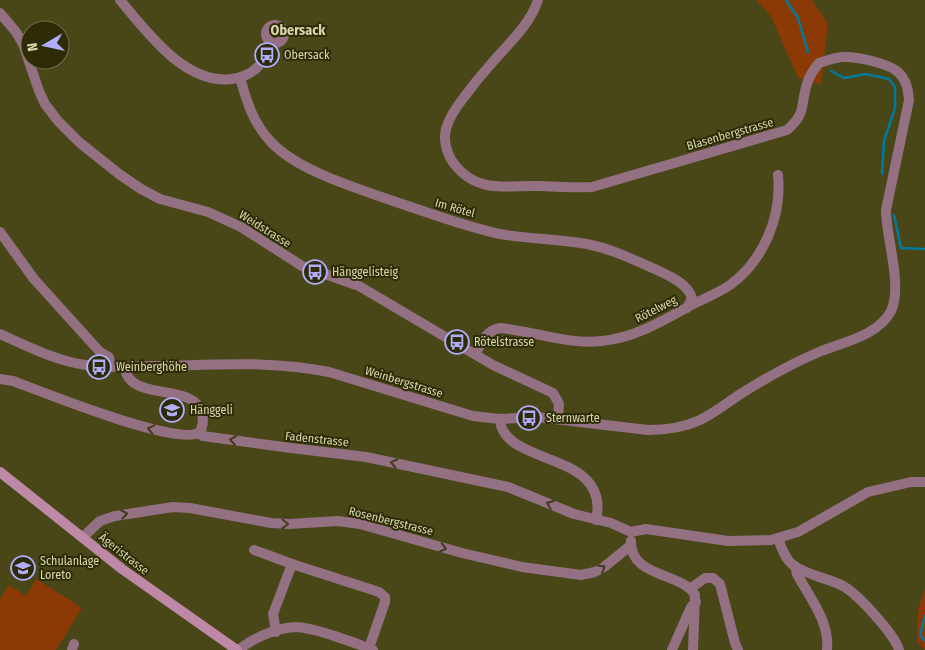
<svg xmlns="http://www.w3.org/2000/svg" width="925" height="650" font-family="'Fira Sans Condensed',sans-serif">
	<rect width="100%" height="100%" fill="#494618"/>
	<g fill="#8b3a06">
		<path d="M756,0H812L828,24L821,84L798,78L771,16Z"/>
		<path d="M36,579L82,608L56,650H0V599L9,585L26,596Z"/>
		<path d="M925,589V650H924L917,641L918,609Z"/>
	</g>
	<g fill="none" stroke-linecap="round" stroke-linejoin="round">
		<g stroke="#007a9c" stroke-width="2.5">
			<path d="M786,0L798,18L808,52"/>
			<path d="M831,71L844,78L866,74L889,79L895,87V108L884,141L882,174"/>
			<path d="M894,215L901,248L925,249"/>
			<path d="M925,616L920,635L925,641"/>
		</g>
		<g stroke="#937183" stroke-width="10">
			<path d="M120,0C147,32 185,85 232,79C254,76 264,63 272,43"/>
			<path d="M0,13L16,32L23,44L39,91L45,104L58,121L79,142L119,174L141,189L160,199L208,212L241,227L302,266L359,286L493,365L553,393L559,404L558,419"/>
			<circle cx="275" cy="34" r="9"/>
			<path d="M240,78C247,102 253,123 271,142C299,172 360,189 399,203C432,214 466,227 500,234C529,239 558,239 587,244C612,249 634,260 657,270C670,276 688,284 692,298L687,308"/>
			<path d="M0,232L34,279L100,352L109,357L111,367"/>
			<path d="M0,334C27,346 56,361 86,365C108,368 132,367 154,366C213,365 272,360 329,372L473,416L500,419L537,417L648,430C666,430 683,428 700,420C715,413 728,402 742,393C766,378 793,363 819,352C843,342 878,336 891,311C903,286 886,238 886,210L909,100C908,90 907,82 900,74C892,64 859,57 845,57C836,57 828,60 819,63C814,69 809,76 807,84C800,105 807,113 787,130L592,187C574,188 557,187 539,186C507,185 478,194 455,165C447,155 443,141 446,129C449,117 457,106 465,96C473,85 482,74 491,64C508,44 530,25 538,0"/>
			<path d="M476,353C482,341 486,331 500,328C533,331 568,345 602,341C633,338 659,323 686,308C700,300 717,294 730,285C764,260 782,216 778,175"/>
			<path d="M125,367C128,403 195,381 202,414C204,421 203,427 199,433"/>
			<path d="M0,379L13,381C45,393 173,445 199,433L203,436L291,448L366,457L508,487L574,514L611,523L631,532"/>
			<path d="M500,419C502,467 612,450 596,520"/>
			<path d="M631,532L646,529L728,541L771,540L798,532L868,492L911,482H925"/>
			<path d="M83,537L100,521L115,516L173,507L190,508L271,523L289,524L338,521L360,524L462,553L522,567L581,575L595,572L604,567L630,546"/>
			<path d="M778,538C781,547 785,559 793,565C806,575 828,578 843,586C858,594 895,635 899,650"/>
			<path d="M631,541C630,578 682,572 695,595L693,650"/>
			<path d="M254,550L292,564L273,614L276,632"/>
			<path d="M292,564L379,592L385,597V602L369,648"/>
			<path d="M795,566L797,574C810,598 830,622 827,650"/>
			<path d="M691,588L705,578H713L720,584L735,643L738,650"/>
			<path d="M72,650L74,644"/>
			<path d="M239,650C252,638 277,628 295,627C312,627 356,643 373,650"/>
			<path d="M672,650L691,607L696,602"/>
		</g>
		<path stroke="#be89a6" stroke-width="10" d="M0,472L122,569L237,650"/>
	</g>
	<defs><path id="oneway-chevron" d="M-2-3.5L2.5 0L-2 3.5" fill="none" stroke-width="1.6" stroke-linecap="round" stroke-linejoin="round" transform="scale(1.25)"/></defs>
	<g stroke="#423a1f">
		<use href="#oneway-chevron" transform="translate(151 429) rotate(-167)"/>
		<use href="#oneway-chevron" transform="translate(233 440) rotate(-172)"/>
		<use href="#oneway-chevron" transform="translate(394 463) rotate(-168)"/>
		<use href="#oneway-chevron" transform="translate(550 504) rotate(-157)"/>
		<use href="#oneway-chevron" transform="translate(124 514) rotate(-10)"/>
		<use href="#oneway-chevron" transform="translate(285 524) rotate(1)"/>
		<use href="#oneway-chevron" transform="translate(443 548) rotate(15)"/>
		<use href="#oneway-chevron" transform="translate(602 568) rotate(-30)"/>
	</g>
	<defs>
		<g id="bus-ring" transform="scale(1.25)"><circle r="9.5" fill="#2e2c06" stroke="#b1adfa" stroke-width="1.5"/><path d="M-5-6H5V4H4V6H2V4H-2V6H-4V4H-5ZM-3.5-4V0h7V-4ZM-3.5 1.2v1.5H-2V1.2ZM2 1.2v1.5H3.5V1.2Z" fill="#b1adfa"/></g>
		<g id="school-ring" transform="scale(1.25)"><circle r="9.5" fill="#2e2c06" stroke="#b1adfa" stroke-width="1.5"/><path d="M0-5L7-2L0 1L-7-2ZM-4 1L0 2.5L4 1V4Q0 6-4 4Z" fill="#b1adfa"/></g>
	</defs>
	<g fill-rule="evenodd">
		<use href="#bus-ring" x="267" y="55"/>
		<use href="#bus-ring" x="315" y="272"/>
		<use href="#bus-ring" x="457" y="342"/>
		<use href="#bus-ring" x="99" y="367"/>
		<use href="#school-ring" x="172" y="410"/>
		<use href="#bus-ring" x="529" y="418"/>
		<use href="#school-ring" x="23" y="568"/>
	</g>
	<g text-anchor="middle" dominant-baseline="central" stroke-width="4" stroke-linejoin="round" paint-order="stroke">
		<g font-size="12" fill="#d8d6ad" stroke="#2e2c06" text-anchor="start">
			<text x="284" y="55">Obersack</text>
			<text x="332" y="272">Hänggelisteig</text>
			<text x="474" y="342">Rötelstrasse</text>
			<text x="116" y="367">Weinberghöhe</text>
			<text x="190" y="410">Hänggeli</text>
			<text x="546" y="418">Sternwarte</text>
			<text x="40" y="561">Schulanlage<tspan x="40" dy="14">Loreto</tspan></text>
		</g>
		<g font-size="12" fill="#d8d6ad" stroke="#2e2c06">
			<text transform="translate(730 134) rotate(-16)">Blasenbergstrasse</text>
			<text transform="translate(455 208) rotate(16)">Im Rötel</text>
			<text transform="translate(265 229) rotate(32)">Weidstrasse</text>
			<text transform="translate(656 309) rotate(-27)">Rötelweg</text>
			<text transform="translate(404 382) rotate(17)">Weinbergstrasse</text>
			<text transform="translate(317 439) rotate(6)">Fadenstrasse</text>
			<text transform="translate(391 521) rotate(14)">Rosenbergstrasse</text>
			<text transform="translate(124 554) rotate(38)">Ägeristrasse</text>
		</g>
		<g font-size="14" font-weight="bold" fill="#d8d6ad" stroke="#2e2c06">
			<text x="298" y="30">Obersack</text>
		</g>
	</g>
	<g transform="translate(45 45) rotate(261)"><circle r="24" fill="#2e2c06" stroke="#727049"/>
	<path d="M0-4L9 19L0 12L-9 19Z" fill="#b1adfa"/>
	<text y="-8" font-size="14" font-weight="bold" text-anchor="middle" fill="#d8d6ad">N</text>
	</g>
</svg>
